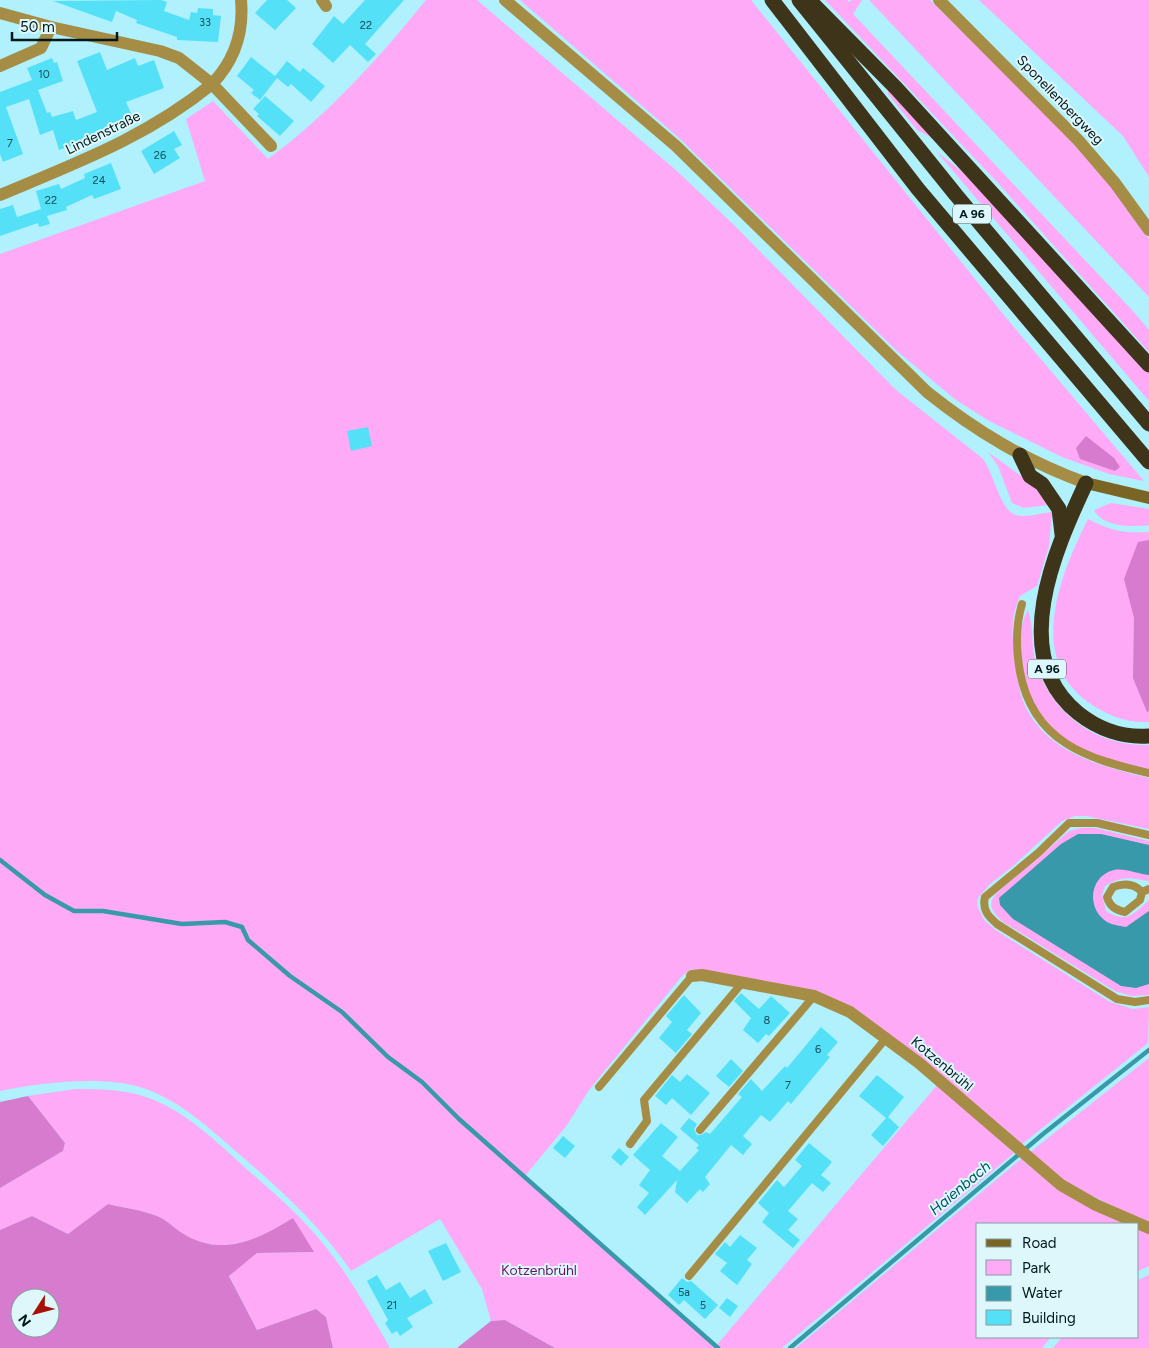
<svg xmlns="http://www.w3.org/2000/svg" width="1149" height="1348" font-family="Figtree,sans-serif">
	<rect width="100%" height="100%" fill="#b0f1fd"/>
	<g fill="#ffaaf6">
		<path d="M426,0H477L678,172L736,227L896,390L982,458C994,472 1000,511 1016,515C1027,518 1041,513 1052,512L1049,546L1037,586L1020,596C1010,617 1012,637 1015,660C1017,679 1020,702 1032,718C1057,756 1108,768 1149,778V829L1086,816H1075L1062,821L1013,866L990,884L978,898L977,905L984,920L997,931L1110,1002L1133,1009L1149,1007L1148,1043L1021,1145L864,1015L821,993L691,969L682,976L589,1090L567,1125L525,1176L716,1346L938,1084L1014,1153L782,1348H555L505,1320L491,1321L482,1289L440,1219L351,1271C320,1225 280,1189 239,1154C209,1128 181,1101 143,1088C102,1075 41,1083 0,1091V254L205,181L186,119L213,101L268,159C328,115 379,58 426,0Z"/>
		<path d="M520,0H751L1007,319L1144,481L1109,474L1062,457L991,422L956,400L897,351L678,137Z"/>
		<path d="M825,0H847L849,2L852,0H862L853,14L1132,310L1149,330V352L998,183Z"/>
		<path d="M869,0H930L1058,126L1107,181L1140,226L1149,239V297Z"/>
		<path d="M979,0H1149V177L1123,136Z"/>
		<path d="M888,89L938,141L917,130L888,94Z"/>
		<path d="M936,151L975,182L1149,373V401Z"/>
		<path d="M988,452L1035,486L1048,505L1024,508L1012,503L998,466Z"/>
		<path d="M1111,503L1149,509V525C1132,527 1104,528 1094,510Z"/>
		<path d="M1088,519C1109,530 1125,534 1149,532V722C1126,723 1106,715 1088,702C1026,657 1061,573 1088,519Z"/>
		<path d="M1028,610C1034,628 1031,646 1036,663C1051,714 1097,747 1149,745V769C1082,755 1029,735 1022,659C1021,642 1019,625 1028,610Z"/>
		<path d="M1081,828H1095L1149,841V881C1128,878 1124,875 1105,886L1102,895L1106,911C1126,924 1134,914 1149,900V995L1131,996L1115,991L1003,922C991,911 986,903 999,891L1061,838L1069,831Z"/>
		<path d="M1149,1058V1223L1071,1186L1029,1153Z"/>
		<path d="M75,1089C99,1089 123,1089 146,1097C183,1110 213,1138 241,1164C270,1190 301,1215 325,1246C350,1277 370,1313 390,1348H333L326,1317L316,1309L257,1330L229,1275L257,1253L314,1252L293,1219C257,1240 221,1258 182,1233C174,1228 166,1219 157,1216C142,1210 124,1208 108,1204L68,1234L32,1216L0,1230V1188L63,1151L65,1143L28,1096Z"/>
		<path d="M1021,1159L1057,1188L1130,1224H978V1337H1051L1042,1348H796Z"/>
		<path d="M1138,1228L1149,1233V1266L1138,1271Z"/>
		<path d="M1149,1275V1348H1053L1062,1337H1138V1280Z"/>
	</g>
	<g fill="#d67bce" fill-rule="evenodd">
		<path d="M1086,436L1114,458L1120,467L1115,471L1080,459L1076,448Z"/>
		<path d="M1149,540V711L1147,712L1133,678L1134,618L1124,579L1138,542Z"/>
		<path d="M28,1096L65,1143L63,1151L0,1188V1102Z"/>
		<path d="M108,1204C124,1208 142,1210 157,1216C166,1219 174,1228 182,1233C221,1258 258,1240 293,1218L314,1252L257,1253L229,1276L257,1330L316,1309L326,1317L333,1348H0V1230L32,1216L68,1234ZM20,1298H50V1328H20Z"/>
		<path d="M505,1320L555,1348H457L491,1321Z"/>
	</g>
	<path fill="#3799a9" d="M1078,834H1101L1149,845V875C1137,874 1126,868 1114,870C1089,876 1086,909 1107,922C1113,925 1120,926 1126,927L1149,911V984L1136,988L1121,986L1013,919L1000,905L999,898L1061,844Z"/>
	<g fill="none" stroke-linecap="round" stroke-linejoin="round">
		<g stroke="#3799a9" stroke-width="4.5">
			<path d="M0,860L45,895L74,911H103L182,924L225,922L242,927L248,940L290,976L342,1012L388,1057L422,1082L459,1119L718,1348"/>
			<path d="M790,1348L1043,1134L1149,1050"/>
		</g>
	</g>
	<g fill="#54e1f8">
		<path d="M161,0L167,2L164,11L189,20L191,12L197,13L198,8L213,9V15L221,16L218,42L177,40V37L136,23L137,20L116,11L112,22L53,1Z"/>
		<path d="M267,0H287L296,8L275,30L255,13Z"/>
		<path d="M365,0H404L365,44L376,54L368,62L350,45L333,63L312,44L334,16L343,24Z"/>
		<path d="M100,52L107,70L135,58L138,66L154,60L164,88L126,102L134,120L82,139L83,142L59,150L53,130L40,135L29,99L6,107L23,154L3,162L0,154V92L32,80L27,68L52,58L54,63L57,62L63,81L38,90L47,113L50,112L52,117L73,111L76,120L97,112L77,61Z"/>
		<path d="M251,57L275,76L287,61L300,72L303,68L325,86L311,102L291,84L288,87L277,78L260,100L251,93L254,90L237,76Z"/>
		<path d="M265,96L294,121L280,136L257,116L259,114L253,109Z"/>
		<path d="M174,131L182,145L174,149L180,158L154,174L141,151Z"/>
		<path d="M111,163L121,189L94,199L92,195L66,207L67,210L47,216L50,224L39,227L38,223L0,236V209L13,205L17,217L41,209L36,191L59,184L61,189L85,178L84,174Z"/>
		<path d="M368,427L372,446L351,451L347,431Z"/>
		<path d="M741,993L759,1009L771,996L790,1013L769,1036L766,1034L758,1043L743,1030L751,1018L734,1001Z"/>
		<path d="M684,995L701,1013L687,1030L692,1034L676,1053L659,1038L672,1022L666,1016Z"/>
		<path d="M821,1027L838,1042L827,1055L830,1057L791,1104L788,1101L770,1122L761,1115L743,1136L752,1144L743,1155L731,1145L705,1177L710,1184L703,1192L700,1189L687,1203L675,1192L677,1180L645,1215L637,1207L649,1193L639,1185L650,1170L633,1155L661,1123L678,1137L662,1156L680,1171L699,1150L696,1148L699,1145L680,1129L689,1118L697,1124L694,1129L697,1135H701L706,1132L710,1134L742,1097L738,1094L751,1079L762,1091L785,1066L787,1068Z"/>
		<path d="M731,1059L743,1071L729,1087L716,1076Z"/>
		<path d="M687,1074L710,1093L691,1115L672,1098L666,1105L655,1096L672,1075L680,1082Z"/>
		<path d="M877,1075L904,1097L888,1117L899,1127L883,1146L871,1135L886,1118L859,1096Z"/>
		<path d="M563,1136L575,1146L565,1158L553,1148Z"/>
		<path d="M809,1143L832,1162L821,1175L831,1183L823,1192L812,1183L788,1211L798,1219L788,1230L800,1240L793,1248L762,1222L769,1213L758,1203L777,1180L784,1187L802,1166L795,1160Z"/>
		<path d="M619,1148L629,1157L621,1166L611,1157Z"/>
		<path d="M740,1235L757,1248L747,1260L752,1264L737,1285L720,1271L727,1263L715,1254L725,1242L730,1247Z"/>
		<path d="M446,1243L461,1272L443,1281L428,1251Z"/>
		<path d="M377,1275L386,1290L400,1282L410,1298L425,1289L433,1303L407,1318L413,1327L400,1336L397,1331L392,1334L385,1323L388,1320L367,1281Z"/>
		<path d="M682,1278L687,1282L691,1281L718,1305L705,1319L684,1300L679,1305L668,1295Z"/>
		<path d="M727,1298L738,1306L730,1317L719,1308Z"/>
	</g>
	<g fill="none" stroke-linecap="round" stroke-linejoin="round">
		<g stroke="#a68d46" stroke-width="8">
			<path d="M1022,604C1015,627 1016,649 1020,672C1033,742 1087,759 1149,773"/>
			<path d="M1149,835L1097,823H1069L1038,853L985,897C982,910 988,916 997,924L1117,999L1135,1002L1149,1000"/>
			<path d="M1142,892C1134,883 1124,883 1113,887L1107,897C1110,907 1116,910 1125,912L1140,900L1142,892L1149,889"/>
			<path d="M599,1087L692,976"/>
			<path d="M700,1130L814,996"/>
			<path d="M630,1144L647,1121L644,1100L742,983"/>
			<path d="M689,1276L887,1037"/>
		</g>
		<g stroke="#a68d46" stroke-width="12">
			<path d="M322,0L326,6"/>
			<path d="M0,13L51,27L160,51L179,58L212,84C235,60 244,33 241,0"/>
			<path d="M0,66L41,48L51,27"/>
			<path d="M0,195C76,163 147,137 212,84L271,146"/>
			<path d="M692,976L702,975L814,996L850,1012L919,1063L1061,1185L1096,1205L1149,1228"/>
		</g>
		<g stroke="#a68d46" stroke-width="12">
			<path d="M505,0L676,146L927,392C977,432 1026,461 1086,483"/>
			<path d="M939,0L1079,141L1115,183L1149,230"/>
		</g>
		<path stroke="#7b6525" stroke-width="12" d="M1086,483L1149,498"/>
		<g stroke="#3d341a" stroke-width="15">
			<path d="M772,0L918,189L1149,462"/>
			<path d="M799,0L956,195L1149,424"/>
			<path d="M811,2L896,88L1149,365"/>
			<path d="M1020,455L1030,476L1042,484L1059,509L1062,534"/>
			<path d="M1086,483C1055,550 1007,656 1078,713C1098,729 1123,738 1149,736"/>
		</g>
	</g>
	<g text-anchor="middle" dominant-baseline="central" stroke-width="4" stroke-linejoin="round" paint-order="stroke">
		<g font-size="11" fill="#154a53">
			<text x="205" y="22">33</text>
			<text x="366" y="25">22</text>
			<text x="44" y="74">10</text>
			<text x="10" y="143">7</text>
			<text x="160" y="155">26</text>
			<text x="99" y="180">24</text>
			<text x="51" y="200">22</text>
			<text x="767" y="1020">8</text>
			<text x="818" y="1049">6</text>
			<text x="788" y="1085">7</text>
			<text x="684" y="1292">5a</text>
			<text x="392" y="1305">21</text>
			<text x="703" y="1305">5</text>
		</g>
		<g fill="#def7fb" stroke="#435b5f" stroke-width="1">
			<rect x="953" y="204.5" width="38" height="19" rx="4"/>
			<rect x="1028" y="659.5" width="38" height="19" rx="4"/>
		</g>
		<g font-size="12" font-weight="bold" fill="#00181c">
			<text x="972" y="214">A 96</text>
			<text x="1047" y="669">A 96</text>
		</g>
		<g font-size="14" fill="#00181c" stroke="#def7fb">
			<text transform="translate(1060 100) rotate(46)">Sponellenbergweg</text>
			<text transform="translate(103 133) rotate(-26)">Lindenstraße</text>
			<text transform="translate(942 1064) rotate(40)">Kotzenbrühl</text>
		</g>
		<g font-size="14" fill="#671563" stroke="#def7fb">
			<text x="539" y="1270">Kotzenbrühl</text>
		</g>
		<g font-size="15" font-style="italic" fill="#015965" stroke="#def7fb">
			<text transform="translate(960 1188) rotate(-40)">Haienbach</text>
		</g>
	</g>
	<rect x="976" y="1223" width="162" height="115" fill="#def7fb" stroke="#859ea2"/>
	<rect x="986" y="1239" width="25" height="8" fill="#7b6525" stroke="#859ea2"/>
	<text x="1022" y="1248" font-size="15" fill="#00181c">Road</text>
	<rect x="986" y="1260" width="25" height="15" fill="#ffaaf6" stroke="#859ea2"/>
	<text x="1022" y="1273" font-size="15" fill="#00181c">Park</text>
	<rect x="986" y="1286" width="25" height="15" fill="#3799a9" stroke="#859ea2"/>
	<text x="1022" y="1298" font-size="15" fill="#00181c">Water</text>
	<rect x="986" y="1310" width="25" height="15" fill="#54e1f8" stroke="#859ea2"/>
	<text x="1022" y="1323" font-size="15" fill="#00181c">Building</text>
	<g transform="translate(35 1313) rotate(234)"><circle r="24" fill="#def7fb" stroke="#859ea2"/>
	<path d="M0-4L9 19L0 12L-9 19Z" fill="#a61305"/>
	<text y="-8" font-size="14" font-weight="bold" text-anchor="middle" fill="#00181c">N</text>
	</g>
	<path d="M12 32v8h105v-8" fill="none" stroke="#00181c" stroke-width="2.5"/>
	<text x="20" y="32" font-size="15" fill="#00181c" stroke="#def7fb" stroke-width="4" paint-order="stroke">50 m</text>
</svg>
